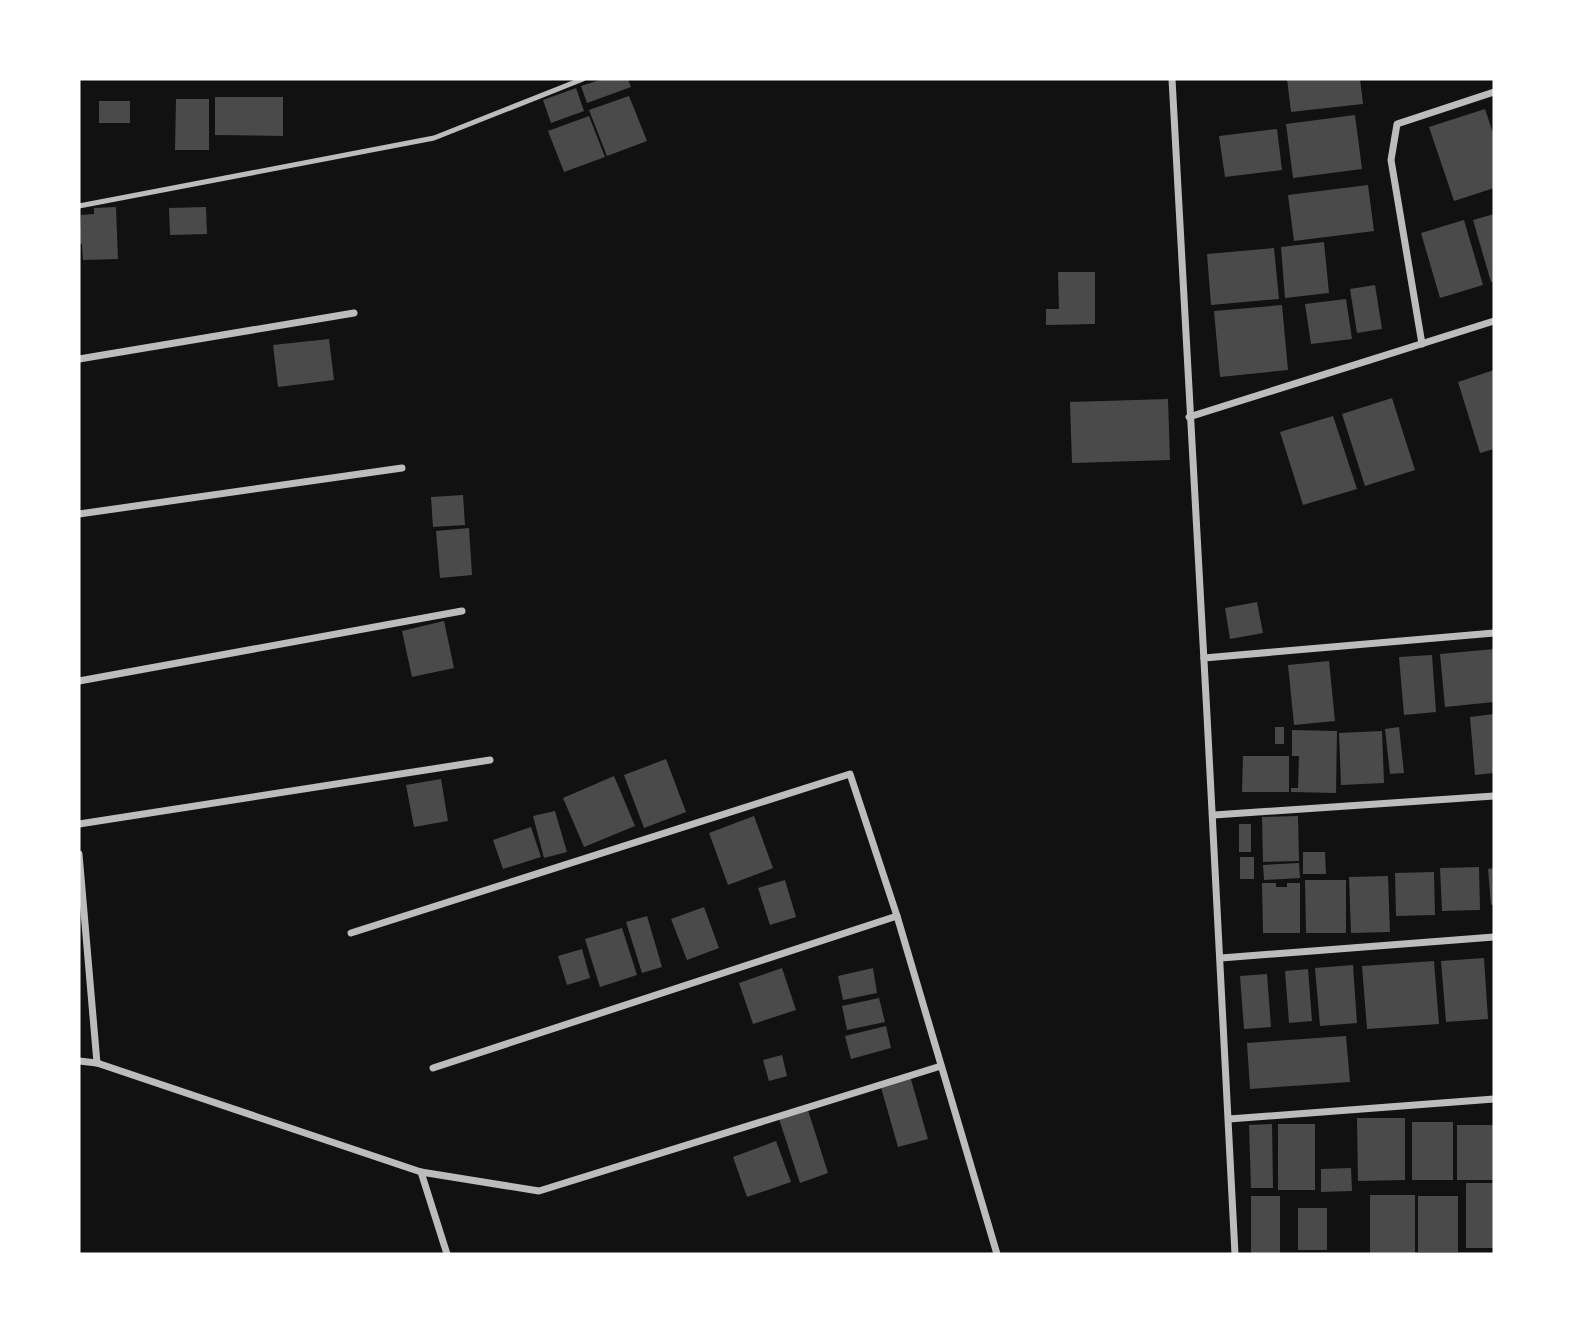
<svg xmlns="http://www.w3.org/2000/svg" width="1573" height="1333" font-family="Signika,sans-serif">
	<rect width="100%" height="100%" fill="#111"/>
	<g fill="#4a4a4a">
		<path d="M603,79H628L631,87L587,103L581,86Z"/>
		<path d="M1287,79H1360L1363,104L1291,112Z"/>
		<path d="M576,88L584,111L551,123L543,100Z"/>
		<path d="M629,96L647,141L607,156L589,110Z"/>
		<path d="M215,97H283V136L215,135Z"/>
		<path d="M176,99H209V150H175Z"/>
		<rect x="99" y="101" width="31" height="22"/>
		<path d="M1485,109L1494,136V188L1454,201L1429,127Z"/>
		<path d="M1355,115L1362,169L1293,178L1286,124Z"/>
		<path d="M589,116L605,157L564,172L548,131Z"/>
		<path d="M1277,129L1282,170L1225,177L1219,136Z"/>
		<path d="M1368,185L1374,231L1294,241L1288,195Z"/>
		<path d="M116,207L118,259L83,260L82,244H79L81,215L94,214V208Z"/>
		<path d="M206,207L207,234L170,235L169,208Z"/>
		<path d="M1494,214V282H1491L1473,220Z"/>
		<path d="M1464,220L1483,285L1440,298L1421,233Z"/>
		<path d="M1324,242L1329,293L1285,298L1281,247Z"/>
		<path d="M1274,248L1279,299L1211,305L1207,254Z"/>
		<path d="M1058,272H1095V324L1046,325V309H1059Z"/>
		<path d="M1375,285L1382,329L1357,333L1350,289Z"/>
		<path d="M1346,299L1352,339L1311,344L1305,304Z"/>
		<path d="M1282,305L1288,370L1220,377L1214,311Z"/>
		<path d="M329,339L334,380L278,387L273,345Z"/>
		<path d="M1494,370V449L1480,453L1458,382Z"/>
		<path d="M1392,398L1415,470L1365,486L1342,414Z"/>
		<path d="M1168,399L1170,460L1072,463L1070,402Z"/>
		<path d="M1333,416L1357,489L1303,505L1280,432Z"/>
		<path d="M463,495L465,525L433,527L431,497Z"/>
		<path d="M469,528L472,575L440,578L436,531Z"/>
		<path d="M1257,602L1263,633L1230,639L1225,608Z"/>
		<path d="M444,621L454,668L412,677L402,631Z"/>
		<path d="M1494,649V702L1445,707L1440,654Z"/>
		<path d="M1432,655L1436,712L1404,715L1399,657Z"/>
		<path d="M1329,661L1335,721L1294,725L1288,665Z"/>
		<path d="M1494,714V773L1475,775L1470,717Z"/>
		<rect x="1275" y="727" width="9" height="17"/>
		<path d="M1399,727L1404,773L1390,774L1385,729Z"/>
		<path d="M1292,730L1337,731L1336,793L1291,792V788H1298L1299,756H1292Z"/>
		<path d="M1382,731L1384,783L1341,785L1339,733Z"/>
		<path d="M1243,756H1289V792H1242Z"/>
		<path d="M666,759L686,812L644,828L624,775Z"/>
		<path d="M614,776L635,826L584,847L563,798Z"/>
		<path d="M441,779L448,821L414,827L406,785Z"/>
		<path d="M555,811L567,852L544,858L533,816Z"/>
		<path d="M754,816L773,868L728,885L709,833Z"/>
		<path d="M1298,816L1299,861L1263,862L1262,817Z"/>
		<rect x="1239" y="824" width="12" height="28"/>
		<path d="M531,827L541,857L503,869L493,840Z"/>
		<path d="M1303,852H1325L1326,874H1303Z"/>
		<rect x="1240" y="857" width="14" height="22"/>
		<path d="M1299,863L1300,878L1264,880L1263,865Z"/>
		<path d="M1479,867L1480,910L1442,911L1440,868Z"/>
		<path d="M1494,868V904L1491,905L1488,869Z"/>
		<path d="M1434,872L1435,915L1396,916L1395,873Z"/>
		<path d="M1388,876L1390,932L1351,933L1349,877Z"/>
		<path d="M785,880L796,917L770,925L758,888Z"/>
		<path d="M1305,880H1346V933H1306Z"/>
		<path d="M1262,883H1276V887H1287V883H1300V933H1263Z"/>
		<path d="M704,907L719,948L687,960L671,919Z"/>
		<path d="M647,916L662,967L642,973L626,922Z"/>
		<path d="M622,928L637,975L600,987L585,939Z"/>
		<path d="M582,949L590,978L567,985L558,956Z"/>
		<path d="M1484,958L1488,1019L1446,1022L1441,961Z"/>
		<path d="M1434,961L1439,1024L1367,1029L1362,966Z"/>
		<path d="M1353,965L1357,1023L1320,1026L1315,968Z"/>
		<path d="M782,968L796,1010L753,1024L739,983Z"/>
		<path d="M873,968L877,993L843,1000L838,976Z"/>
		<path d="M1308,969L1312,1021L1289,1023L1285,971Z"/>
		<path d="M1267,974L1271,1027L1244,1029L1240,976Z"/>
		<path d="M879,998L885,1022L847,1030L842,1006Z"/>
		<path d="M886,1026L891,1048L851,1059L845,1036Z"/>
		<path d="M1346,1036L1350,1082L1250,1089L1247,1043Z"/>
		<path d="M782,1055L787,1076L769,1081L763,1060Z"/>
		<path d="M910,1076L928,1139L898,1147L880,1084Z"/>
		<path d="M807,1107L828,1173L800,1183L778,1116Z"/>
		<path d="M1357,1118H1405V1180L1358,1181Z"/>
		<rect x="1412" y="1122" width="41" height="58"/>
		<path d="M1272,1124L1273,1188H1251L1249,1125Z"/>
		<rect x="1278" y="1124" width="37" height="66"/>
		<rect x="1457" y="1125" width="37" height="55"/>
		<path d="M776,1141L791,1182L747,1197L733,1157Z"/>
		<path d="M1351,1168L1352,1191L1321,1192V1169Z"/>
		<rect x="1466" y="1183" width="28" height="65"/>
		<rect x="1370" y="1195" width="45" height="58"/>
		<rect x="1251" y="1196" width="29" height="58"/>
		<rect x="1418" y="1196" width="40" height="56"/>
		<rect x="1298" y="1208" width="29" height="42"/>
	</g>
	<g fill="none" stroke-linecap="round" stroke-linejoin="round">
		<path stroke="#bcbcbc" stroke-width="5" d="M79,206L434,138L583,79"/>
		<g stroke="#bcbcbc" stroke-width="7">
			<path d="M1172,79C1192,471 1217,862 1235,1254"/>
			<path d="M1422,344L1391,160L1397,124L1494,92"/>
			<path d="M79,359L354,313"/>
			<path d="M1189,417L1494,321"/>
			<path d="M79,514L402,468"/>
			<path d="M1204,658L1494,633"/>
			<path d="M79,681L462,611"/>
			<path d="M1214,815L1494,796"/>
			<path d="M79,824L490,760"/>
			<path d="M79,854L97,1063"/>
			<path d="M351,933L850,774L897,916L997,1254"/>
			<path d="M1221,958L1494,937"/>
			<path d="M79,1061L97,1063L421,1172L539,1191L941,1066"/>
			<path d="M433,1068L897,916"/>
			<path d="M1229,1119L1494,1099"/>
			<path d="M421,1172L447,1254"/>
		</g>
	</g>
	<rect width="1573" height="1333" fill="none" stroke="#ffffff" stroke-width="161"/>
</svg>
